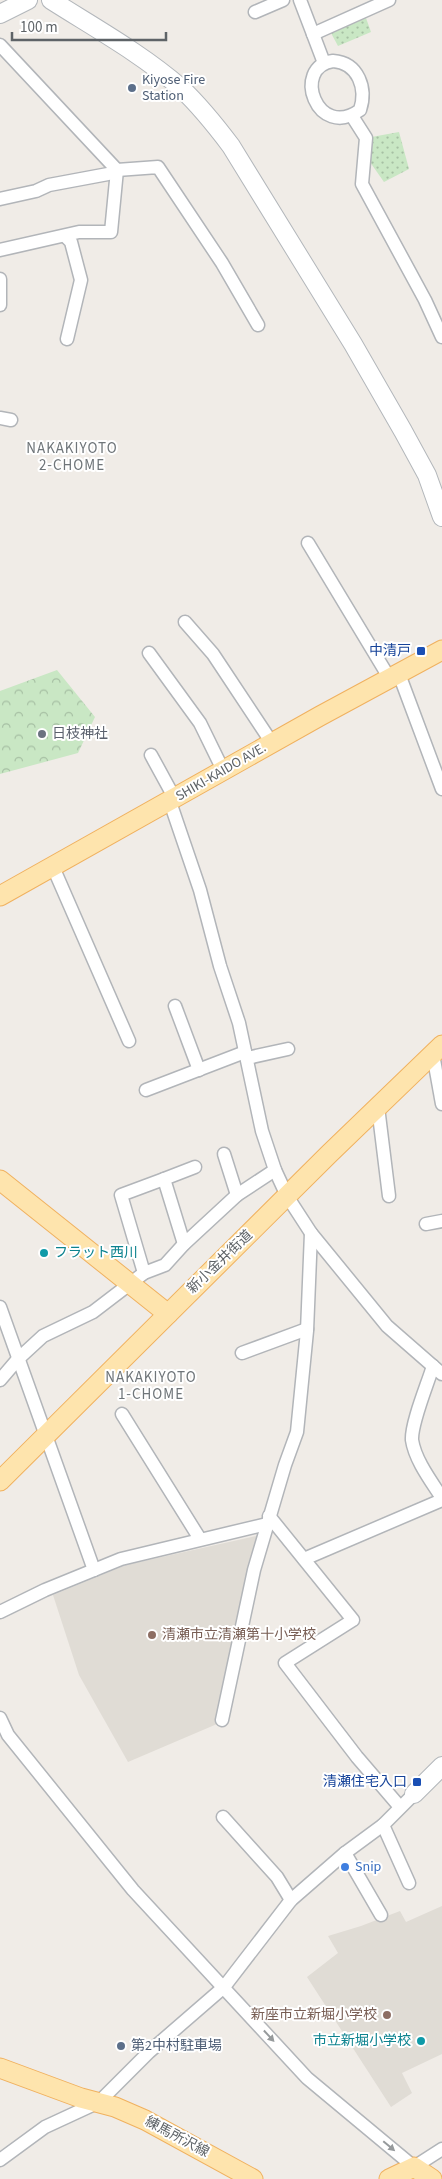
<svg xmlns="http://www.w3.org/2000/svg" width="442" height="2179" font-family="'Source Sans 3','Noto Sans JP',sans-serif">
	<defs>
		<pattern id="grass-dots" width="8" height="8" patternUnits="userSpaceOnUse" patternTransform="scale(1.25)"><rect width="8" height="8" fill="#c9e7c4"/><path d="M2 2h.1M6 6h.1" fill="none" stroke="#a6bfa3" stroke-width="1.8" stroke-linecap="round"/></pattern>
		<pattern id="forest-crowns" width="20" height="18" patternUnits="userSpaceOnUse" patternTransform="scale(1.25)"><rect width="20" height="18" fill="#c9e7c4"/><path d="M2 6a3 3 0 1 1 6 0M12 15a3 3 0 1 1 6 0" fill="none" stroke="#a6bfa3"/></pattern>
	</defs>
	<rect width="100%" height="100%" fill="#f0ece7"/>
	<g fill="#e0dcd5">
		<path d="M256,1536L261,1540L217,1724L128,1762L79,1675L53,1595L126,1565Z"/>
		<path d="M442,1906V2054L402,2073L412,2093L391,2107L307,1977L338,1953L328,1936L361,1926L400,1911L406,1922Z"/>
	</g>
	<g fill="url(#grass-dots)">
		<path d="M366,18L371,32L338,46L331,33Z"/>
		<path d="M399,132L409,169L384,182L365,155L366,138Z"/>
	</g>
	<path fill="url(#forest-crowns)" d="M57,670L95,717L78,753L0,774V691Z"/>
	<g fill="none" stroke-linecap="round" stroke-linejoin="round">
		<g stroke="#b2b5b9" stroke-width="15">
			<g id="street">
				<path d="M300,0L313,34L389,0"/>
				<path d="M255,12L283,0"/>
				<path d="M313,34L324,63"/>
				<path d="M0,45L117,170L111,232H79L0,250"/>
				<path d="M333,61C359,63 367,89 360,110C317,141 291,67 333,61Z"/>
				<path d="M352,116L366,138L362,184L425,300L442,337"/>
				<path d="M0,199L36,191L49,185L108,174L117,170L158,167L222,263L258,325"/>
				<path d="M65,236L71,242L81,280L67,339"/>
				<path d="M0,279V305"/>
				<path d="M0,418L11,420"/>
				<path d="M308,543L390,679"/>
				<path d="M185,622L213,654L272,743"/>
				<path d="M149,653L200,723L223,770"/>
				<path d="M399,674L442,789"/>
				<path d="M151,755L175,799"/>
				<path d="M170,802L200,890L220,966L239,1023L262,1131L275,1170L287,1196L311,1233L387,1326L442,1374"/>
				<path d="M53,867L129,1041"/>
				<path d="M175,1006L199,1070"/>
				<path d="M433,1054L442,1104"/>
				<path d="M247,1058L288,1049"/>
				<path d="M146,1090L245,1052"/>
				<path d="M378,1107L389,1196"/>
				<path d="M224,1154L237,1195"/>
				<path d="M164,1179L195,1167"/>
				<path d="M426,1224L442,1221"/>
				<path d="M144,1273L121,1195L164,1179L184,1244"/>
				<path d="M0,1307L94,1570"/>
				<path d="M242,1353L307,1329"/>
				<path d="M433,1366C428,1383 411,1423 412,1440C415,1460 431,1481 442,1498"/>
				<path d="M0,1380L18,1359L43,1336L93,1312L144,1273L165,1265L184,1244L237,1195L275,1170"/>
				<path d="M122,1414L200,1539"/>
				<path d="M269,1516L353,1620L285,1663L357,1757L400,1807"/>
				<path d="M304,1559L442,1500"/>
				<path d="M0,1612L45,1590L121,1559L267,1524"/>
				<path d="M0,1718L8,1735L133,1890L307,2078L414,2167L442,2149"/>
				<path d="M222,1720L254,1570L285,1465L297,1432L307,1331L311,1233"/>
				<path d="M223,1817L277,1877L291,1900"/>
				<path d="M383,1825L409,1883"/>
				<path d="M345,1853L381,1915"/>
				<path d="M0,2160L45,2127L99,2102L149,2052L224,1987L291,1900L345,1853L383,1825L414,1794"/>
			</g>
		</g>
		<g stroke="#b3b7bb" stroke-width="20">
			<g id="secondary">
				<path d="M51,0C95,28 142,54 181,88C200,106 216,126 231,146L353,344L403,431L427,475L442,517"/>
				<path d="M0,14L28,0"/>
				<path d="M414,1794L442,1766"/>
			</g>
		</g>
		<g stroke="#f0b15f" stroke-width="21">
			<g id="primary">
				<path d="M0,896L320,716L442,650"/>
				<path d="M0,1180L168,1314"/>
				<path d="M0,1481L329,1154L442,1045"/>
				<path d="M0,2068L81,2098L115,2107L145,2120L253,2179"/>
				<path d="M389,2179L414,2167L432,2179"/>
			</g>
		</g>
		<use href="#street" stroke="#fff" stroke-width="12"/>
		<use href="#secondary" stroke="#fff" stroke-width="18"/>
		<use href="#primary" stroke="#fee4ad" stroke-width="19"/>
	</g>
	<defs><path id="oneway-solid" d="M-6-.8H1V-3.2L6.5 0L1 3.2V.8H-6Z" transform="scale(1.25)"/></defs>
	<g fill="#969a9c">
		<use href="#oneway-solid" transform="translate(269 2036) rotate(47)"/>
		<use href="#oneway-solid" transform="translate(389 2146) rotate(40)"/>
	</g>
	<g fill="#5c6f8a" stroke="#fff" stroke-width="2">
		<circle cx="132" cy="88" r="5"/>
		<circle cx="121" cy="2046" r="5"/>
	</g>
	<g fill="#1a4fb4" stroke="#fff" stroke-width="2">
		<rect x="416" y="646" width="10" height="10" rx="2.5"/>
		<rect x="412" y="1777" width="10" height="10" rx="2.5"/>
	</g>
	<circle fill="#6b7280" stroke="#fff" stroke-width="2" cx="42" cy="734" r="5"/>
	<g fill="#0f9aa8" stroke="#fff" stroke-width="2">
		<circle cx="44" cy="1253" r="5"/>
		<circle cx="421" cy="2041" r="5"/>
	</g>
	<g fill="#8d6e63" stroke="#fff" stroke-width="2">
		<circle cx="152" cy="1635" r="5"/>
		<circle cx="387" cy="2015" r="5"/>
	</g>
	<circle fill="#3f7fe0" stroke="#fff" stroke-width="2" cx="345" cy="1867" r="5"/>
	<g text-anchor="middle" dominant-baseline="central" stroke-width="4" stroke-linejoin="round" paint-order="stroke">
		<g font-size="14" fill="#4e5e75" stroke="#fff" text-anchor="start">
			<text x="142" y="80">Kiyose Fire<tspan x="142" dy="16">Station</tspan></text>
			<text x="131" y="2046">第2中村駐車場</text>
		</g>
		<g font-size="14" fill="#164399" stroke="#fff" text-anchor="end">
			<text x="411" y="651">中清戸</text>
			<text x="407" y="1782">清瀬住宅入口</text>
		</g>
		<g font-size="14" fill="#5b616d" stroke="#fff" text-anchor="start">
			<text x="52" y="734">日枝神社</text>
		</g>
		<g font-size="14" fill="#5e6367" stroke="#fff">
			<text transform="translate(221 772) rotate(-30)">SHIKI-KAIDO AVE.</text>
			<text transform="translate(220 1262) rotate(-44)">新小金井街道</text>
			<text transform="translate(177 2137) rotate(28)">練馬所沢線</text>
		</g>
		<g font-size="14" fill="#0d838f" stroke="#fff" text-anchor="start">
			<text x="54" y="1253">フラット西川</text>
			<text x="411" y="2041" text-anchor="end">市立新堀小学校</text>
		</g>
		<g font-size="14" fill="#785e54" stroke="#fff" text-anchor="start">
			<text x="162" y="1635">清瀬市立清瀬第十小学校</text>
			<text x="377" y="2015" text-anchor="end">新座市立新堀小学校</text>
		</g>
		<g font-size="14" fill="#366cbe" stroke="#fff" text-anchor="start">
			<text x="355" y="1867">Snip</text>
		</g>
		<g font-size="15" letter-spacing="1" fill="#6f7579" stroke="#fff">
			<text x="72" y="448">NAKAKIYOTO<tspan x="72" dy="17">2-CHOME</tspan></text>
			<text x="151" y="1377">NAKAKIYOTO<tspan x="151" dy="17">1-CHOME</tspan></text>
		</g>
	</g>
	<path d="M12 32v8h154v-8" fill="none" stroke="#5e6367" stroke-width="2.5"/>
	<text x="20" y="32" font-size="15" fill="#5e6367" stroke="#ffffff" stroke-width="4" paint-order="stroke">100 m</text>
</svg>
